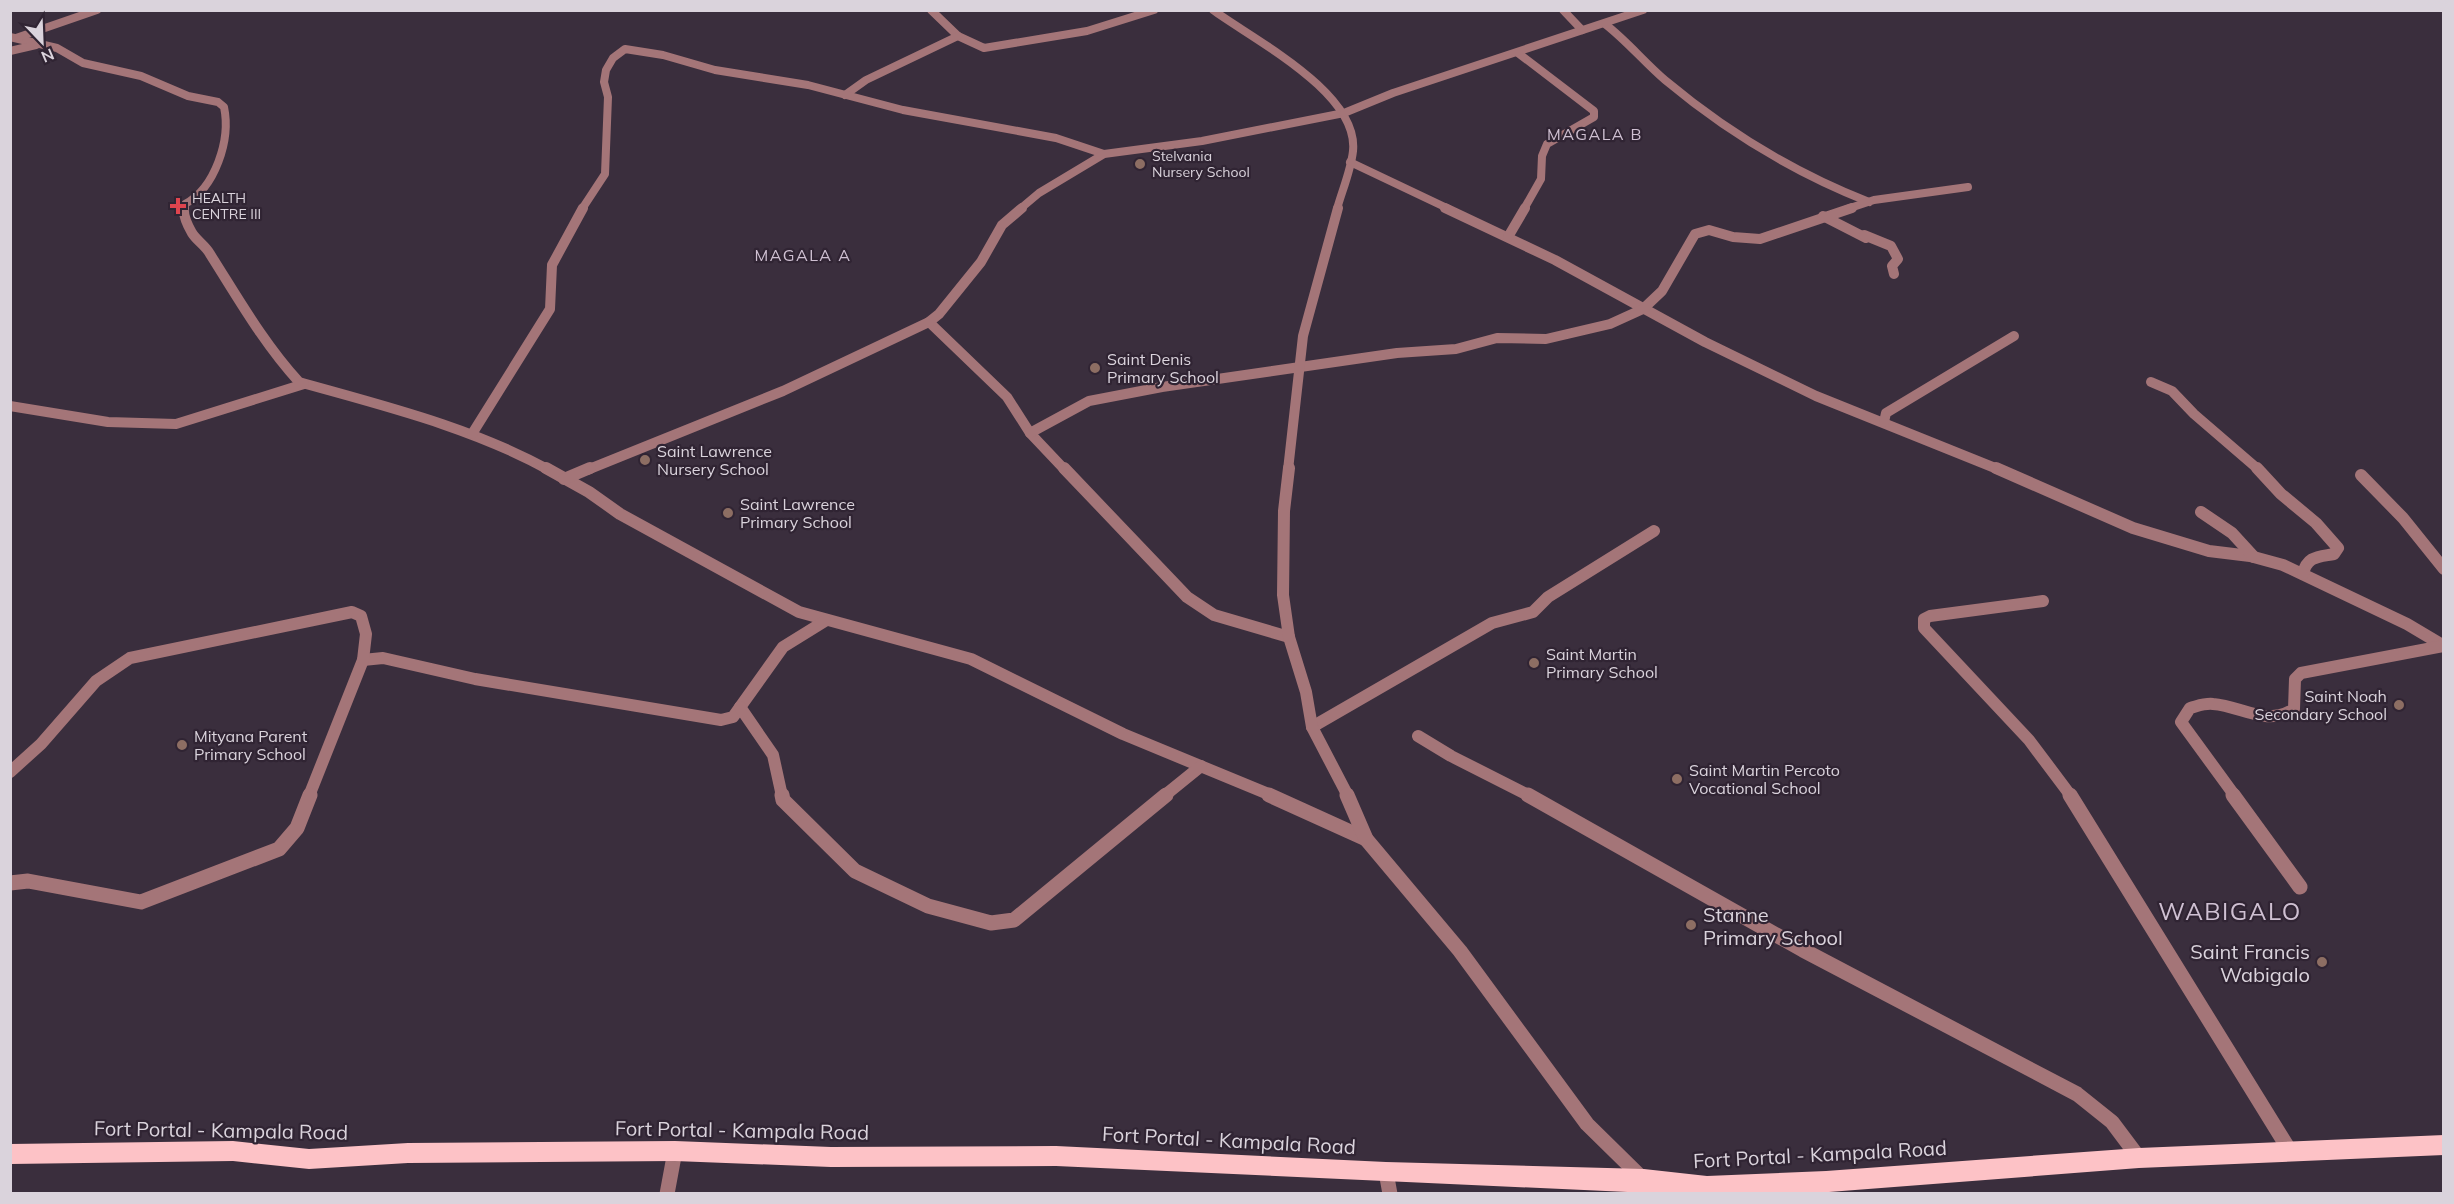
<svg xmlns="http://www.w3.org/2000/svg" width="2454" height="1204" font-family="Mulish,sans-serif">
	<rect width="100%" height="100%" fill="#3a2e3d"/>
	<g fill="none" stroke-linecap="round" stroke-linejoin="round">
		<g stroke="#a47578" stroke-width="8">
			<path d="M931,10L958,36L984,48L1087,31L1154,10"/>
			<path d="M1563,10L1582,30"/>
			<path d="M1605,24C1627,41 1644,62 1665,80C1726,131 1795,173 1869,202"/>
			<path d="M10,37L57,48L83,63L141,76L188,96L218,102L224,107C231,140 215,188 185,204L184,209"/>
			<path d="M16,38L97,10"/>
			<path d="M10,51L36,45"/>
			<path d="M1518,53L1594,111V117L1547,144L1542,156L1541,179L1524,209"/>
			<path d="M845,95L866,80L958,36"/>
			<path d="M1350,162L1449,209"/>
			<path d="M582,209L605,174L608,97L604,82L606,70L613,58L625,49L663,55L715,70L808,85L903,110L1056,138L1104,154"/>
			<path d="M1020,209L1039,193L1104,154L1202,141L1344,113"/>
			<path d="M1847,209L1874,200L1968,187"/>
		</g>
		<g stroke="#a47578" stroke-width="10">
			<path d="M184,208C183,215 188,226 192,233C197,241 206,246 210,254C238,298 264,344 299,382C384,406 471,427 549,470"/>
			<path d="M1445,208L1555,260L1705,342L1816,396L2000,470"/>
			<path d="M1823,216L1866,238"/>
			<path d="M1864,235L1891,246L1898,259L1892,266L1894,274"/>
			<path d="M1508,237L1525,208"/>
			<path d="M929,322L1007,397L1030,433L1065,470"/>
			<path d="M2151,382L2172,391L2194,414L2259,470"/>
			<path d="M10,406L108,422L176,424L304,384"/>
			<path d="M1884,422L1886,413L2014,336"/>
			<path d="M1030,433L1089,401L1162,387L1397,353L1456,349L1497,338L1546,339L1610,324L1643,309L1662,291L1695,234L1709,230L1733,237L1760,239L1852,208"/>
			<path d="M472,434L550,309L552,265L583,208"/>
			<path d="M587,470L783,391L929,322L939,314L981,262L1002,225L1022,208"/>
		</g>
		<g stroke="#a47578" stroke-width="12">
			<path d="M546,468L589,492L620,514L799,612L971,659L1123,734L1273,796"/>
			<path d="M1064,468L1187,597L1214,615L1289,637"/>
			<path d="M1996,468L2133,528L2209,551L2250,556L2283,565L2407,624L2444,646"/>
			<path d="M2257,468L2281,494L2316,523L2338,548L2334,554C2318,557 2307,556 2303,574"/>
			<path d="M2361,475L2403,518L2444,569"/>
			<path d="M564,479L590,468"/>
			<path d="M2201,512L2232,533L2254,557"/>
			<path d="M2043,601L1930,616L1924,619V628L2029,740L2071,796"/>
			<path d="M363,660L383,658L475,679L721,720L733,717L783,647L825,621"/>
			<path d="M740,707L773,755L782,796"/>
			<path d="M1312,727L1492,623L1533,612L1548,597L1654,531"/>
			<path d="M1418,736L1451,756L1530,796"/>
			<path d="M10,772L41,744L96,681L130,658L352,612L361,616L366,634L363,660L309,796"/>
			<path d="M1164,796L1201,766"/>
			<path d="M2235,796L2181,722L2190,708C2198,706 2205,703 2213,704C2242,706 2266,727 2294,709L2295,679L2301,673L2443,646"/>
		</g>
		<g stroke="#a47578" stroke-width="15">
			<path d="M782,795L783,800L855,871L928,906L991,923L1014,920L1166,795"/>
			<path d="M1269,795L1366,839"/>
			<path d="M1528,795L1803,950L2077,1094L2112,1122L2139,1158"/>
			<path d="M2070,795L2290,1151"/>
			<path d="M2233,795L2300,887"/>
			<path d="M10,883L28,881L141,902L279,849L297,828L310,795"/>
			<path d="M1386,1172L1390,1194"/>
			<path d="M667,1194L675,1151"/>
		</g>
		<g stroke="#a47578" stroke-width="8">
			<path d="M1213,10C1254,40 1359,93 1353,151C1351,170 1342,191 1337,209"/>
			<path d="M1344,113L1393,93L1643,10"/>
		</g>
		<path stroke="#a47578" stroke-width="10" d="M1288,470L1303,336L1338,208"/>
		<path stroke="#a47578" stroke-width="12" d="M1289,468L1284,511L1283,595L1289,637L1306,692L1312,727L1348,796"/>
		<path stroke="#a47578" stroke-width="15" d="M1347,795L1366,839L1460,951L1587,1124L1643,1179"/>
		<path fill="#fdc2c6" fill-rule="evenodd" d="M2444,1135V1155L2139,1168L1803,1194H1671L1056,1166L831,1167L675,1161L408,1163L309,1169L233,1161L10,1164V1144L233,1141L309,1149L408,1143L675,1141L831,1147L1056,1146L1386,1162L1644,1169L1707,1176L1826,1171L2139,1148Z"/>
	</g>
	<g fill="#8d6e63" stroke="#302433" stroke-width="2">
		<circle cx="1140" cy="164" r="6"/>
		<circle cx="1095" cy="368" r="6"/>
		<circle cx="645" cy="460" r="6"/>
		<circle cx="728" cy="513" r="6"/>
		<circle cx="1534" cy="663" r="6"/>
		<circle cx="2399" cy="705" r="6"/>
		<circle cx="182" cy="745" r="6"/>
		<circle cx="1677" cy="779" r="6"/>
		<circle cx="1691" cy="925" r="6"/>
		<circle cx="2322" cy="962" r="6"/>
	</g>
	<path fill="#e0444e" stroke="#302433" stroke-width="2" d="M175 197h6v6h6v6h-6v6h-6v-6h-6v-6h6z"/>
	<g text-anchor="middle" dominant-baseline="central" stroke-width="4.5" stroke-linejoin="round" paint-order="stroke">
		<g font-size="14" fill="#dad3dc" stroke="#302433" text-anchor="start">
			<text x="1152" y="156">Stelvania<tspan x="1152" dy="16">Nursery School</tspan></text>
			<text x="192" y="198">HEALTH<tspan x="192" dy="16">CENTRE III</tspan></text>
		</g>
		<g font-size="16" letter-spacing="1.5" fill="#cfc0d2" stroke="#302433">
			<text x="1595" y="134">MAGALA B</text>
			<text x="803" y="255">MAGALA A</text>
		</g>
		<g font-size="16" fill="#dad3dc" stroke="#302433" text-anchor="start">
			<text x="1107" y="359">Saint Denis<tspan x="1107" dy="18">Primary School</tspan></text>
			<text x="657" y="451">Saint Lawrence<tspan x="657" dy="18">Nursery School</tspan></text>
			<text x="740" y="504">Saint Lawrence<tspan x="740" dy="18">Primary School</tspan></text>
			<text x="1546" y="654">Saint Martin<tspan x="1546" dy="18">Primary School</tspan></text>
			<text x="2387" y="696" text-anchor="end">Saint Noah<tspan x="2387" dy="18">Secondary School</tspan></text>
			<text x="194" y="736">Mityana Parent<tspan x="194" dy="18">Primary School</tspan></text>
			<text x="1689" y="770">Saint Martin Percoto<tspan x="1689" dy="18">Vocational School</tspan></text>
		</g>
		<g font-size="20" fill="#dad3dc" stroke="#302433" text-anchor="start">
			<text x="1703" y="914">Stanne<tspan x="1703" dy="23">Primary School</tspan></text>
			<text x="2310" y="951" text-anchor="end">Saint Francis<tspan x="2310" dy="23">Wabigalo</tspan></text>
		</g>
		<g font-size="20" fill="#dad3dc" stroke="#302433">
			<text transform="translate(221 1130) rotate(1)">Fort Portal - Kampala Road</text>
			<text transform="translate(742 1130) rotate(1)">Fort Portal - Kampala Road</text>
			<text transform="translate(1229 1140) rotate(3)">Fort Portal - Kampala Road</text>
			<text transform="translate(1820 1154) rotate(-3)">Fort Portal - Kampala Road</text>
		</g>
		<g font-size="24" letter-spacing="1.5" fill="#cfc0d2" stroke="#302433">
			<text x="2230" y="911">WABIGALO</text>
		</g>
	</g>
	<rect width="2454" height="1204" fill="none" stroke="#dad3dc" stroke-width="24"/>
	<g transform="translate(42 42) rotate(157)" stroke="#302433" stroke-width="4.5" paint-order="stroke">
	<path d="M0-4.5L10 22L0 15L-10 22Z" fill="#dad3dc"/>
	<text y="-9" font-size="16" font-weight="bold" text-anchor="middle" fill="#dad3dc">N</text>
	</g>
</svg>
